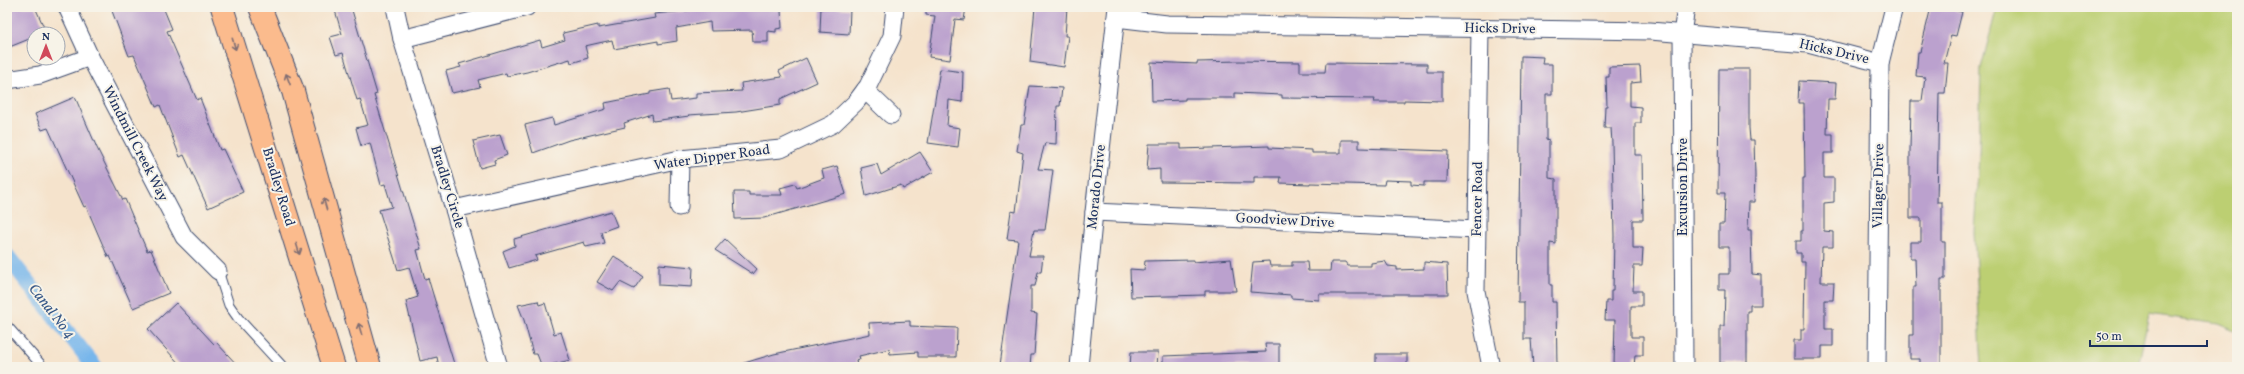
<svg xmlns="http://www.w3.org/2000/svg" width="2244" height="374" font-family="Vollkorn,serif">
	<rect width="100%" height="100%" fill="#f7f3e8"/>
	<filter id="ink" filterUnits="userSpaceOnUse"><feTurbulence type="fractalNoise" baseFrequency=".025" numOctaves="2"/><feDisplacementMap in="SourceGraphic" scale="8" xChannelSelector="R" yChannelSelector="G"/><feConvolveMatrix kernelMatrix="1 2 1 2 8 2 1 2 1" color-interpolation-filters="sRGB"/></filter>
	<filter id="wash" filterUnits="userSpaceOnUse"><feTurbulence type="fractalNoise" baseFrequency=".012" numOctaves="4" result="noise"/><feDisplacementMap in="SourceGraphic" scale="16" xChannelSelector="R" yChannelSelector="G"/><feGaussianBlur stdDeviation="0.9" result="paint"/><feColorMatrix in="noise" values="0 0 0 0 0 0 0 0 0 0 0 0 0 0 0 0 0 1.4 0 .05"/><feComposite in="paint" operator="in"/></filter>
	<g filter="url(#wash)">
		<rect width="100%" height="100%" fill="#f5e3cc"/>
		<path fill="#bccf72" stroke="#6c7f68" d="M1997,7H2237V332L2218,324L2149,314L2138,367H1982L1974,232L1979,156L1981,68Z"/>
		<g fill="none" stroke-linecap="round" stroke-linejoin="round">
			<path stroke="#77b6eb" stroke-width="16" d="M7,256L95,367"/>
		</g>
		<g id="blocks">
			<g fill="#bba1ce">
				<path d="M7,7H35L46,32L34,34V37L7,48Z"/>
				<path d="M122,7H163L172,29L167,31L197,100L200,98L220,150L223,149L243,192L208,208L184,155L180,157L160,105L156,107L134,55L129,56L112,11Z"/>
				<path d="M334,7H351L377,94L374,95L421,249L417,250L425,279L428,278L455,367H439L437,357L420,361L406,301L418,297L409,267L398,270L379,210L392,207L385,184L381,185L370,143L361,146L356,128L368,125L360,99L357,100L343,53L336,55L330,37L342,34Z"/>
				<path d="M727,7H772V10H781L782,28L776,29V32L768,31V42H753L752,30L711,31L710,22L676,28L677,41L658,44V41L614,49L612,40L585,46L588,58L571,63L570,59L527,72L507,76L506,73L478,80L480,87L452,93L446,71L461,67L459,64L540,40L542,47L565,40L563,33L598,25V28L655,18L654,14Z"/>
				<path d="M821,7L850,9L849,34L820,32Z"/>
				<path d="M926,7H966L964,20L955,19L950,60L929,57L935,16L926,15Z"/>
				<path d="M1035,7H1067L1065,36H1068L1064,67L1030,62Z"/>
				<path d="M1931,7H1942L1962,12L1956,36L1951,35L1944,63H1948L1945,93H1939L1937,202H1942V242H1945V279H1941V367H1920V359H1910V335H1913V287H1916L1915,258H1910V242H1921V218H1910V151L1911,101H1922L1925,77L1916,76L1918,52H1920Z"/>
				<path d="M1521,56L1543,57L1542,64H1552V94H1546V140L1549,141V178L1556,179V244L1550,243V285H1552V302H1556L1557,367H1533L1531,339H1524V302H1518Z"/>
				<path d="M806,58L817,82L780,99V105L736,112L688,115L689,116L653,121L652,114L624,123L625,127L569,140L533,153L525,125L552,118L554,125L606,109L605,103L650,94V92L669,89L671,101L696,98V93L742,91L741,83L782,77L779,71Z"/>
				<path d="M1240,61L1300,62V72H1325L1326,63L1427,64V72H1442V101L1404,100V102H1374L1375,99L1282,98V95L1235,93V98H1185V100L1152,101L1151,62L1197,64V62Z"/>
				<path d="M1640,66L1641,82L1630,83V106L1641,107V123H1635V155H1642L1643,220H1633V248H1643L1642,266H1634L1633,291H1642V306H1631V337H1643V355H1635L1634,367L1614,366L1615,320H1605L1606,301H1611V291H1613L1614,236L1612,143L1611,128H1604L1605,106H1607L1606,77H1609V67Z"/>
				<path d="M940,69L963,72L962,102L949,100L947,126L960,128L958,147L928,143Z"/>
				<path d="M1719,69H1749V128L1750,140H1754L1755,176L1754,202H1749L1748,230H1751L1752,274L1761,275V305H1750V311H1747V363H1720V326H1724L1725,290H1719V274H1729V247H1719V224H1724L1725,193H1718Z"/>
				<path d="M1799,81L1836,83L1835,99H1828L1827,134H1833V153H1824V178H1834V202L1824,203V231L1833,232V247H1822L1821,282H1834L1833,300H1825V329H1833V346H1822V359H1794V340H1801V329H1804L1805,262H1801V253H1796V241H1801V231H1803V178H1805L1804,103H1798Z"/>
				<path d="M1030,86L1062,88L1060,106H1057L1056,144L1045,143L1038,169L1053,170L1045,230H1034L1029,256H1043L1041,272H1038L1035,286H1031V313L1037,314L1034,355H1031L1030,367H1021L1000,365L1018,240L1007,239L1011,211L1016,212L1023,153L1017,151L1021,125H1024Z"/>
				<path d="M75,97L97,148L123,200L125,199L147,251L151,250L169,293L133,308L110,256L108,257L86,206L84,207L48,128L42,130L35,114Z"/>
				<path d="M500,135L507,155L494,160L495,164L480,168L473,141Z"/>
				<path d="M1341,140H1359V148L1448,151L1447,182H1424V186L1411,185V181L1385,180L1384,185L1310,183V184L1280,183L1281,177H1254V183L1160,182V169L1147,170L1149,144H1181V149L1269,146V148L1312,150V153H1341Z"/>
				<path d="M920,152L933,172L903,189L901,185L866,196L861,168L877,164L881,175Z"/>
				<path d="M837,166L846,194L764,218L735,219L734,192H749V195H782L780,188L795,184L797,188L824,178L822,170Z"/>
				<path d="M611,211L617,226L601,232L604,243L586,247L584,242L535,256L537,260L509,268L503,251L515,246L514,239Z"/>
				<path d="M725,239L757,269L753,274L715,250Z"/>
				<path d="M614,256L643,276L634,289L620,282L613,291L597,282Z"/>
				<path d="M1231,259L1236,291H1205V295L1131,297L1130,269L1144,270L1145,261L1193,260V262Z"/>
				<path d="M1269,261L1270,266H1292V262H1307L1308,271H1330L1331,262H1345L1348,266H1371V263L1385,261L1388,266L1397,267V270L1424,269V262L1447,264L1448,294H1319V300L1291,298V295L1250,292L1253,262Z"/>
				<path d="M659,264L693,267L692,287L659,285Z"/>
				<path d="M538,301L539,305L545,303L554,334L561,332L570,360L542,367L537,354H533L524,320L518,305Z"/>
				<path d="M176,303L214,344L216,342L239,367H182L148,329Z"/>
				<path d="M910,321V326L957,328L956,357H918V352L890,354L889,349L859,356L860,359L856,360L857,365L851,367H741V364L774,354L870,334L869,323Z"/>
				<path d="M1265,344H1279V367H1163V356L1266,352Z"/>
				<path d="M1131,352H1158L1157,367H1130Z"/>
				<rect x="1376" y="354" width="31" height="13"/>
			</g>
		</g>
	</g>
	<g filter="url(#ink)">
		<use href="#blocks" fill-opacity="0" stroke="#3c4a6e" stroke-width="1"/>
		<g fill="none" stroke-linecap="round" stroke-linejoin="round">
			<g stroke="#3c4a6e" stroke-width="11">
				<g id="lane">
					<path d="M218,271L229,305L238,318L283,367"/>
					<path d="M7,326L43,367"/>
				</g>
			</g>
			<g stroke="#3c4a6e" stroke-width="19">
				<g id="street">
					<path d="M67,7L90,57L184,237L218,271"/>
					<path d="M395,7L402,39L454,209L499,367"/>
					<path d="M1116,18L1167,24L1650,31L1808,44L1880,63"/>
					<path d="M1480,29L1476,291L1491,367"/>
					<path d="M402,39L527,7"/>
					<path d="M7,80L40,75L90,57"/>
					<path d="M865,90L891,115"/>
					<path d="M679,207L680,159"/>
					<path d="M454,209L680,159L781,149L833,124L856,102L868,86L892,36L895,7"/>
					<path d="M1094,212L1477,230"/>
					<path d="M1079,367L1094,212L1117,7"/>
					<path d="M1684,367L1682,34L1686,7"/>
					<path d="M1877,367L1880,63L1894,7"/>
				</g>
			</g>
			<g stroke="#3c4a6e" stroke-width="24">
				<g id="primary">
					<path d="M222,7L334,367"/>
					<path d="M260,7L293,91L370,367"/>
				</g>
			</g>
			<use href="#lane" stroke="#fff" stroke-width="9"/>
			<use href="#street" stroke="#fff" stroke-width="17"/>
			<use href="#primary" stroke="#fbbb8d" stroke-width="22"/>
		</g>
		<defs><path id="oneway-shaft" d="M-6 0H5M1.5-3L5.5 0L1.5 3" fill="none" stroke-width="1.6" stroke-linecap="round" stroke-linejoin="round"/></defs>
		<g stroke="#806e73">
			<use href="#oneway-shaft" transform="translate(234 44) rotate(73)"/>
			<use href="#oneway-shaft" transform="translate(288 79) rotate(-111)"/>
			<use href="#oneway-shaft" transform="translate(325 204) rotate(-106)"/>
			<use href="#oneway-shaft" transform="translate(298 249) rotate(73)"/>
			<use href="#oneway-shaft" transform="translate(360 329) rotate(-106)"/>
		</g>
	</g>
	<g text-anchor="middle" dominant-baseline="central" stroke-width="4" stroke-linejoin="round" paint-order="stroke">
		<g font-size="14" fill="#1b2f5e" stroke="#f7f3e8">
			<text transform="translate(1500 29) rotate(1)">Hicks Drive</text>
			<text transform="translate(1834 52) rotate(13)">Hicks Drive</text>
			<text transform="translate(135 144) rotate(63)">Windmill Creek Way</text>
			<text transform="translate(712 158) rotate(-8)">Water Dipper Road</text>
			<text transform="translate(1879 186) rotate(-89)">Villager Drive</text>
			<text transform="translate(278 187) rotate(73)">Bradley Road</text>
			<text transform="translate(447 187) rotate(73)">Bradley Circle</text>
			<text transform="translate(1097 187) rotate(-84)">Morado Drive</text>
			<text transform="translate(1683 187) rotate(-90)">Excursion Drive</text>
			<text transform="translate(1478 199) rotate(-89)">Fencer Road</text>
			<text transform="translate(1285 221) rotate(3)">Goodview Drive</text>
		</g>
		<g font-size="15" font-style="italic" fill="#375888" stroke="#f7f3e8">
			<text transform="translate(51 312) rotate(52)">Canal No 4</text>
		</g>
	</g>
	<rect width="2244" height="374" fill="none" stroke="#f7f3e8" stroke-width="24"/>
	<g transform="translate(46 46)"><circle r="19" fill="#f7f3e8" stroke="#9fa5b1"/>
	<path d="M0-3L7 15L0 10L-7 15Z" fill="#d1495b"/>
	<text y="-6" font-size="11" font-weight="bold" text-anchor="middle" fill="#1b2f5e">N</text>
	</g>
	<path d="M2090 340v6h117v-6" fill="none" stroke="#1b2f5e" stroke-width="2"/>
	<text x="2096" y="340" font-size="12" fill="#1b2f5e" stroke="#f7f3e8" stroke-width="3" paint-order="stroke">50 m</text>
</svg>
